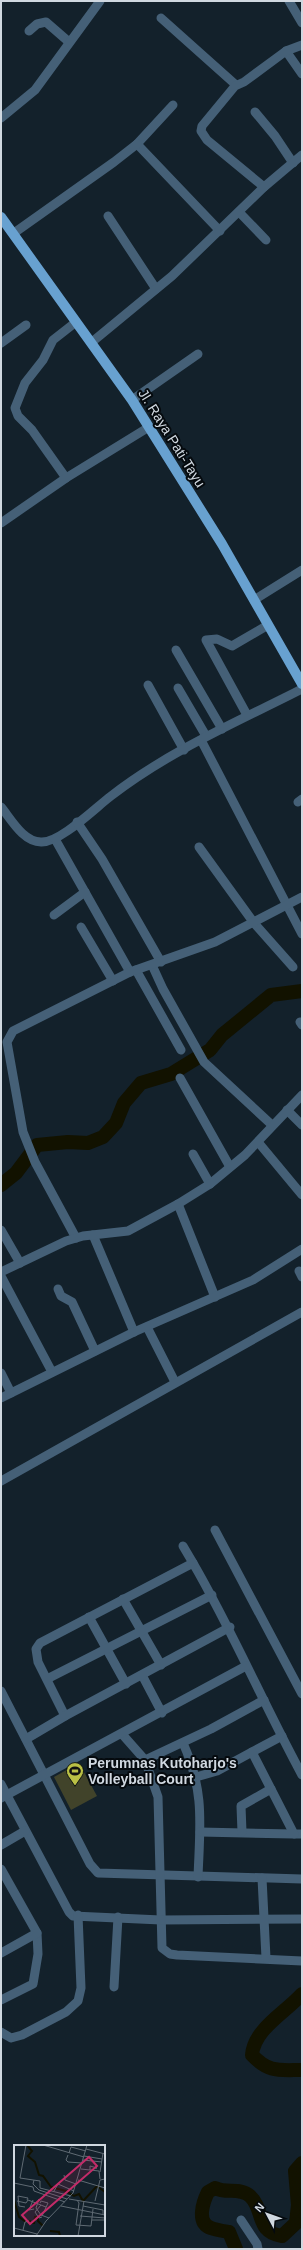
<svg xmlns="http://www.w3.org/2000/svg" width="303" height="2250" font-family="Helvetica,sans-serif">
	<rect width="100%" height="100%" fill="#13212b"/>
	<path fill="#41432a" d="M79,1763L97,1796L71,1810L54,1777Z"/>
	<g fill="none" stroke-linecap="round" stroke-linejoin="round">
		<g stroke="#121200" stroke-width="14">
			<path d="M1,1185L16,1173L37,1145L68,1142L88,1143L103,1137L116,1123L124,1103L141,1083L171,1074L210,1050L222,1035L271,995L302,991"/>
			<path d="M302,1994C285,2013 254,2029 252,2055C269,2073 279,2070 302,2070"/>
			<path d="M236,2249L229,2232C223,2231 216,2230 211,2228C196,2223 203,2202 208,2192L215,2188C226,2194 240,2187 250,2196C265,2210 255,2232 282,2236L296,2223L298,2205L295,2171L302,2163"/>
		</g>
		<g stroke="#456077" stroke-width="9">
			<path d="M289,1L302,23"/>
			<path d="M161,18L236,85"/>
			<path d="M29,31L37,24L46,22L69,42"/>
			<path d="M286,51L302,74"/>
			<path d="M173,105L137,144L220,231"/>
			<path d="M255,112L275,136L293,163"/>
			<path d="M1,118L35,90L100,1"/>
			<path d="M264,187L207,140L201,131L202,126L235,86L244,82L286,51L302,45"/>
			<path d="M239,212L266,240"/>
			<path d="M108,216L156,289"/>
			<path d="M14,233L114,162L137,144"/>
			<path d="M92,342L172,276L264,187L302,155"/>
			<path d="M1,343L26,325"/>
			<path d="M132,400L198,354"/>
			<path d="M66,478L32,430L18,416L15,408L25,383L43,360L53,340L76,322"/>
			<path d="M1,523L66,478L149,427"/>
			<path d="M254,600L302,570"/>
			<path d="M176,650L222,729"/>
			<path d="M148,685L184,750"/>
			<path d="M178,688L206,736"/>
			<path d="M247,715L206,640L217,639L232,646L268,625"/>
			<path d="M201,740L302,934"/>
			<path d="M298,802L302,799"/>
			<path d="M1,807C11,819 23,842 41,842C60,843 95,808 111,796C169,751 237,722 302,689"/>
			<path d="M77,822L102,859L161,962"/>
			<path d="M55,839L130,972"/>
			<path d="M199,847L254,923L293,967"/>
			<path d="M54,915L85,892"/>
			<path d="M81,927L113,981"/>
			<path d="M152,965L163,989L204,1062L272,1125"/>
			<path d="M136,970L181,1050"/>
			<path d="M300,1022L302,1025"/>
			<path d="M180,1078L230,1167"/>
			<path d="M287,1110L302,1125"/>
			<path d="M258,1142L302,1195"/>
			<path d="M193,1154L210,1184"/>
			<path d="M178,1204L215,1297"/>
			<path d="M1,1230L20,1263"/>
			<path d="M93,1235L134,1332"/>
			<path d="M76,1238L35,1162L23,1132L7,1042L13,1031L130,972L215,942L302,897"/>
			<path d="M299,1271L302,1277"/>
			<path d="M1,1272L66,1241L83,1236L128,1231L178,1204L210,1184L245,1155L302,1095"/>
			<path d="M1,1276L52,1372"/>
			<path d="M58,1289L61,1296L72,1302L95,1351"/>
			<path d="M147,1327L175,1382"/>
			<path d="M1,1373L11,1393"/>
			<path d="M1,1398L134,1332L253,1280L302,1249"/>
			<path d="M1,1481L302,1312"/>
			<path d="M215,1530L302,1694"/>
			<path d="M183,1546L193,1563"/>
			<path d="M123,1599L161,1665"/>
			<path d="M89,1617L126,1684"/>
			<path d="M142,1675L162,1713"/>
			<path d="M47,1679L212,1595"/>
			<path d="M1,1691L90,1864L98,1873L302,1879"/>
			<path d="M65,1716L38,1662L36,1649L40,1643L193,1563C233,1632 264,1705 302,1775"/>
			<path d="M122,1734L145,1760L158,1797L162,1948L170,1954L177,1955L302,1961"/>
			<path d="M26,1739L65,1716L230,1627"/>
			<path d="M183,1743C205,1792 200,1824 198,1877"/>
			<path d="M252,1752L282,1736"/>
			<path d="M145,1760L211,1729L264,1700"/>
			<path d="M196,1777L217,1771L252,1752L294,1834H302"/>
			<path d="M1,1784L69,1912L73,1916L161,1920L302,1919"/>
			<path d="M1,1798L246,1666"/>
			<path d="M200,1832L294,1834"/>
			<path d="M242,1832L241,1806L271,1789"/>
			<path d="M1,1845L25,1831"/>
			<path d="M1,1869L37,1933L38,1954L33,1984L1,2000"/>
			<path d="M262,1878L266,1958"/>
			<path d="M1,1953L37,1933"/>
			<path d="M114,1987L118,1917"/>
			<path d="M1,2032L11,2038L22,2035L66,2012L78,2001L81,1988L78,1915"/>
			<path d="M241,2220L257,2244L258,2249"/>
		</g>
		<path stroke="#68a1d0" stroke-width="10" d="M1,217L132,400L222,544L302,684"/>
	</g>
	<defs>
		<g id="stadium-pin" transform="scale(0.9)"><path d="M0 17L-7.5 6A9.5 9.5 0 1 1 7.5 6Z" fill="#bac045" stroke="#050a0e"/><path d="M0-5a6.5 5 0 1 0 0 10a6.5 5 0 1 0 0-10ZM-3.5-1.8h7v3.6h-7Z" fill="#111"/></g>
	</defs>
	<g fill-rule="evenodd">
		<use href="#stadium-pin" x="75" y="1771"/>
	</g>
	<g text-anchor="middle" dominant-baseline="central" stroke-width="4" stroke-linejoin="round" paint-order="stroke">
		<g font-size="14" fill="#d0d8e0" stroke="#050a0e">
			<text transform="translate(172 438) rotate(58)">Jl. Raya Pati-Tayu</text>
		</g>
		<g font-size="14" font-weight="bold" fill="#d0d8e0" stroke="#050a0e" text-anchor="start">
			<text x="88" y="1763">Perumnas Kutoharjo's<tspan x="88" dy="16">Volleyball Court</tspan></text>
		</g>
	</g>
	<g transform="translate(14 2145)">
		<rect width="91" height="91" fill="#13212b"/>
		<path fill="none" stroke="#121200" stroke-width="2" d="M13,0L18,6L14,11L21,17L25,30L29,31L37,42L52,46L60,51L65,49L69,56L83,41L91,47M0,55L5,72L12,77M16,75V78H20L21,72H24V76L29,81M36,86L45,87L46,91"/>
		<path fill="none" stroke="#5f6a73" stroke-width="1" d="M12,0L6,33L26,36V43L57,51M29,0L70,12M72,4L91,9M55,8L57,2L72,6M54,10L52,15L54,17L68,18M70,11L88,14M69,15L88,17M67,24L85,26L86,34M76,25V21L83,23H80M86,27L89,8M50,30L51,35L62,39M20,35L19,39L25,45L53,54M64,35L91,43M0,38L19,42L20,46L51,57M40,46L44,39L60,46M25,54L22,63L27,70L35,73M55,54L91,60M19,55L15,65L20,64M63,55L65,58L62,80L77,81L79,64M3,56L12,58L14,55L32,62M81,56L86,35L91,34M26,58L27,56L34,58L28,71M27,60L21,67L25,73L28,72M47,61L91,70M69,61L89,65V70M11,62L5,61L4,51L14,53L13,55M66,71L91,73V70M78,75H91M0,83L23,89M9,85L11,77L15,76M22,91L32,76L59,48L73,0M64,91L70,56"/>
		<path fill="#c32b68" fill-opacity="0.15" stroke="#c32b68" stroke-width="2" d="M75,12L83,21L16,79L8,70Z"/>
		<rect width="91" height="91" fill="none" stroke="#d0d8e0" stroke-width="2"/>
	</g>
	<rect width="303" height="2250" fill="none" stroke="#d0d8e0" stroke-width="4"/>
	<g transform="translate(267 2214) rotate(311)" stroke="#050a0e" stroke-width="3" paint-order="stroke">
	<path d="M0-3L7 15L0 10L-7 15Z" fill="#d0d8e0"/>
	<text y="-6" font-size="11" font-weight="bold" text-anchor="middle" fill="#d0d8e0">N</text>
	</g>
</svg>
